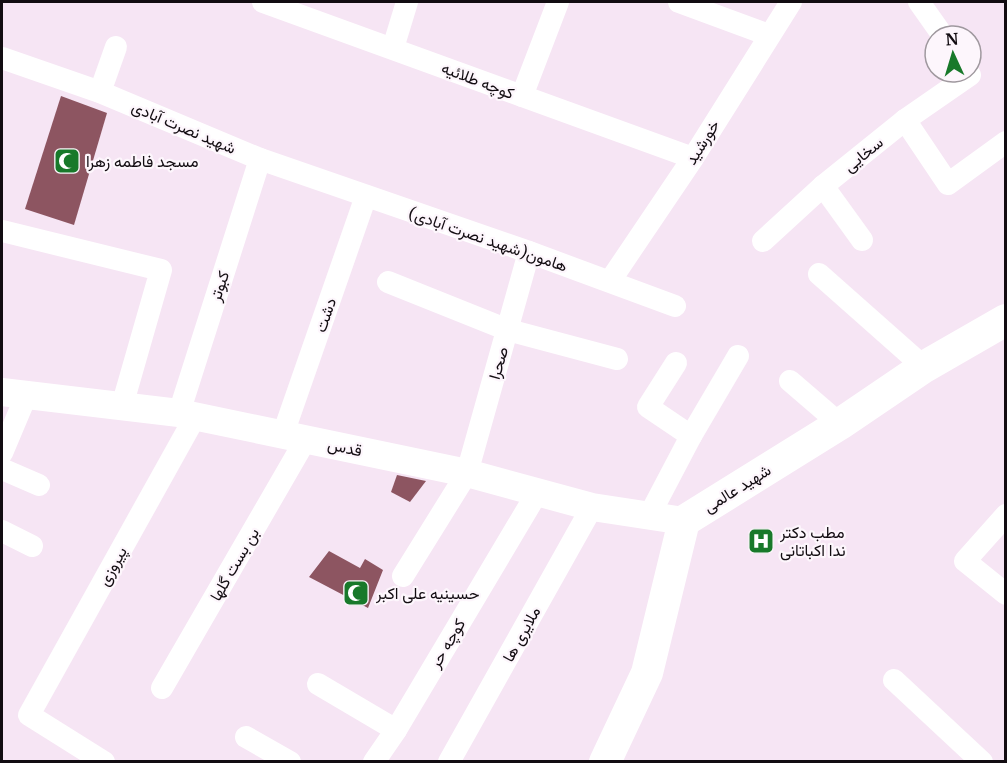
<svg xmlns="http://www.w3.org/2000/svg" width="1007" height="763" font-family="Merriweather,Vazirmatn,serif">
	<rect width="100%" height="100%" fill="#f6e5f4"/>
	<g fill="#8d5561">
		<path d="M61,96L107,113L74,225L25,209Z"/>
		<path d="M397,475L426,481L410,502L391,492Z"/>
		<path d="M329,551L360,568L365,559L383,570L368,608L309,577Z"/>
	</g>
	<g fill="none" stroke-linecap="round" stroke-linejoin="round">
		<g stroke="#fff" stroke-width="22">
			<path d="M263,2L693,158"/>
			<path d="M679,2L769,35"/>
			<path d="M919,2L943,36"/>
			<path d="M393,48L407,2"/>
			<path d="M2,58L100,92L260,159L529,252L675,306"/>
			<path d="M100,92L116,47"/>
			<path d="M522,96L558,2"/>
			<path d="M905,120L948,184L1006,142"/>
			<path d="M823,186L862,240"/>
			<path d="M2,231L161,270L122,406"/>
			<path d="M763,241L823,186L905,120L970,75L968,72"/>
			<path d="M819,274L924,367"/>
			<path d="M610,281L693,158L791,2"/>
			<path d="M388,282L508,330L617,359"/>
			<path d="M676,363L648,407L691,436"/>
			<path d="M790,381L840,424"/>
			<path d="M179,413L260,159"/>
			<path d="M283,434L366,196"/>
			<path d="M2,453L26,396"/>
			<path d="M2,469L39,485"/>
			<path d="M650,514L691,436L738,356"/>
			<path d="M1006,515L965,561L1006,594"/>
			<path d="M2,531L32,546"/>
			<path d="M403,576L467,473L529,252"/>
			<path d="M894,680L982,762"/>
			<path d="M318,684L396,730"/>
			<path d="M162,688L306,439"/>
			<path d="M246,737L290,762"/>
			<path d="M104,762L29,715L195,417"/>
			<path d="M374,762L396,730L537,493"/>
			<path d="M449,762L592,507"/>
		</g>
		<path stroke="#fff" stroke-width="28" d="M2,392L179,413L467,473L592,507L684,521"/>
		<path stroke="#fff" stroke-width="32" d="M605,762L647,673L684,521L840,424L924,367L1006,320"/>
	</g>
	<defs>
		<g id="mosque-square" transform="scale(1.35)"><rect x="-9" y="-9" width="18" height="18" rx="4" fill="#18792a" stroke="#fdf6fc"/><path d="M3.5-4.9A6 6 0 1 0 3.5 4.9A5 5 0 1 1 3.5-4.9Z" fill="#fff"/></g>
		<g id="hospital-square" transform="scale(1.35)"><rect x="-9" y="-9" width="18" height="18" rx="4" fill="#18792a" stroke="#fdf6fc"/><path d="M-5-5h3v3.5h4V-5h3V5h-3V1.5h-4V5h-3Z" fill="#fff"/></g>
	</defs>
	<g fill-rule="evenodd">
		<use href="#mosque-square" x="67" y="161"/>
		<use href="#hospital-square" x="761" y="541"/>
		<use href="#mosque-square" x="356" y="593"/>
	</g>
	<g text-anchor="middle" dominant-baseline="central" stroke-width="4.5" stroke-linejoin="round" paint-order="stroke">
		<g font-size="16" fill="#120c11" stroke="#fdf6fc">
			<text transform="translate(478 80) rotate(21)">کوچه طلائیه</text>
			<text transform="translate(184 127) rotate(23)">شهید نصرت آبادی</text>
			<text transform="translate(702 142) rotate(-58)">خورشید</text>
			<text transform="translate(863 154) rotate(-39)">سخایی</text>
			<text transform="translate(488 239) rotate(19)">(شهید نصرت آبادی)هامون</text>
			<text transform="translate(219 286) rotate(-72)">کبوتر</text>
			<text transform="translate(325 315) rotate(-71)">دشت</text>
			<text transform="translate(498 363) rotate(-74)">صحرا</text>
			<text transform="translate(345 447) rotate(12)">قدس</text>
			<text transform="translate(737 488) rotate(-32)">شهید عالمی</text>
			<text transform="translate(234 564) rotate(-60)">بن بست گلها</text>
			<text transform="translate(112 566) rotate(-61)">پیروزی</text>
			<text transform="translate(521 634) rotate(-61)">ملایری ها</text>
			<text transform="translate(447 643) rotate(-59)">کوچه حر</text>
		</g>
		<g font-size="16" fill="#120c11" stroke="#fdf6fc" text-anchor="start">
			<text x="86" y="161">مسجد فاطمه زهرا</text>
			<text x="780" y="532">مطب دکتر<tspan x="780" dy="18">ندا اکباتانی</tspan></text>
			<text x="376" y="593">حسینیه علی اکبر</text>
		</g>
	</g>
	<rect width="1007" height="763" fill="none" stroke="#120c11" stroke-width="6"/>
	<g transform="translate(953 54) rotate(356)"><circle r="28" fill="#fdf6fc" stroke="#9f989e" stroke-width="1.5"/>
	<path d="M0-4.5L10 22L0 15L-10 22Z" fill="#18792a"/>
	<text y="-9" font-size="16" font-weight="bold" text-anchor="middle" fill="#120c11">N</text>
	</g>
</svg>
